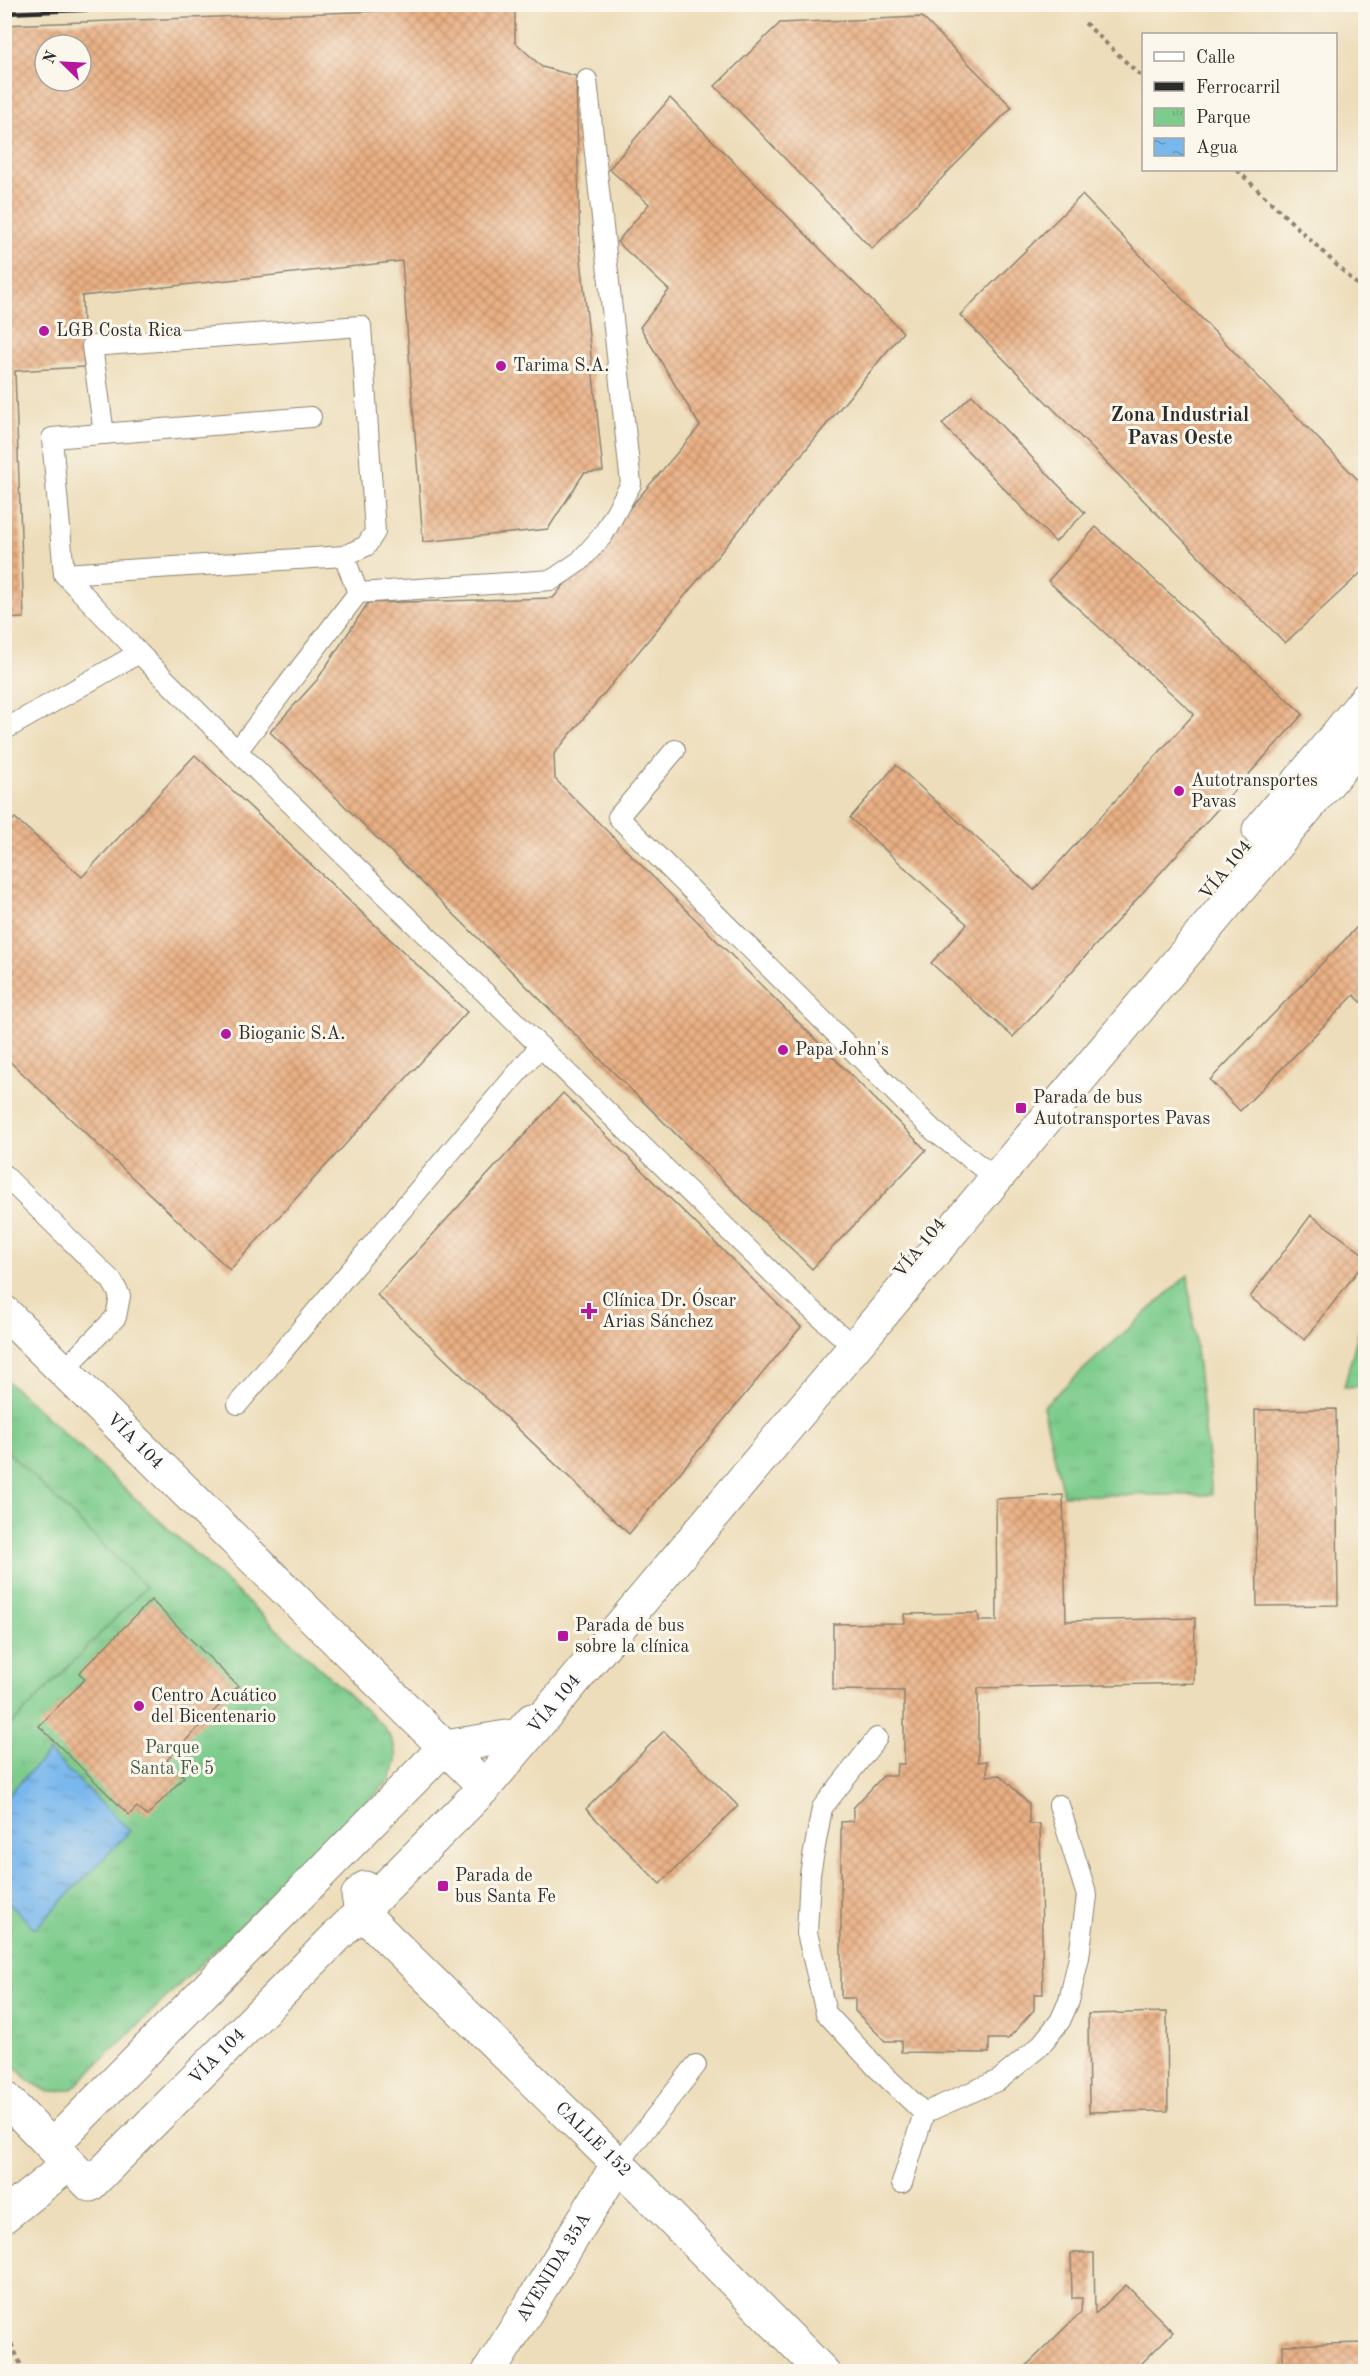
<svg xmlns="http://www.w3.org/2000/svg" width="1370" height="2376" font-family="'Old Standard TT',serif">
	<defs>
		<pattern id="park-tufts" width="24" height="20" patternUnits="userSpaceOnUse" patternTransform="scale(1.5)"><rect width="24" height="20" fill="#7dcc8c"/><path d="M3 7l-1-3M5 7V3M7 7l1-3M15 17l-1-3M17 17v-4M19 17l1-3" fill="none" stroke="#6caf79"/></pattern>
		<pattern id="water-ripples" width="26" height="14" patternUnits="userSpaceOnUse" patternTransform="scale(1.5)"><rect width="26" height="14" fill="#79b8ed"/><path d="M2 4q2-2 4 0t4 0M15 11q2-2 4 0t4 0" fill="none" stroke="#6396c0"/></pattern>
		<pattern id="building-cross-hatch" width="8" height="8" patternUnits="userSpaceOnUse" patternTransform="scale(1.5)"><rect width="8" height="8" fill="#eab084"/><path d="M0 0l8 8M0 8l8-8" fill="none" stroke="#be8f6c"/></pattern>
	</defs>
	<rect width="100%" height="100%" fill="#fbf7ec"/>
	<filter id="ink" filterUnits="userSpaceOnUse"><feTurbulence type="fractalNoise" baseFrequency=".0167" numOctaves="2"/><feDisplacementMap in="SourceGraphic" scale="12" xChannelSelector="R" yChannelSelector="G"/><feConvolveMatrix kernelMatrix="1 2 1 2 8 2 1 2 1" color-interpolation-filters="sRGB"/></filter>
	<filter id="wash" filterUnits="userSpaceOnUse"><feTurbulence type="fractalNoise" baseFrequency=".008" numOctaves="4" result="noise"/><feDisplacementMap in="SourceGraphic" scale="24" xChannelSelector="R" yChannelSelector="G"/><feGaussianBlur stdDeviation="1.35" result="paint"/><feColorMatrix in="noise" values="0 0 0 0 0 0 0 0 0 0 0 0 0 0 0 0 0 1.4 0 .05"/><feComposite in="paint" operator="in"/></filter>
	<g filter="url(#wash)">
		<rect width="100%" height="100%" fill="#edddba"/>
		<g fill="url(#park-tufts)" stroke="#547c5c" stroke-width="1.5">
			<path d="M1188,1275L1212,1495H1063L1043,1406Z"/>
			<path d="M1365,1308V1386L1344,1387Z"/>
			<path d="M4,1378L383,1726C398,1749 401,1755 389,1781L72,2089L49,2092L29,2081L5,2057Z"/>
		</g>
		<path fill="#7dcc8c" stroke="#547c5c" stroke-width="1.5" d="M4,1448L146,1587L5,1731H4Z"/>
		<path fill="url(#water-ripples)" stroke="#52728c" stroke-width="1.5" d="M49,1752L130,1831L35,1929L5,1899V1798Z"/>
		<g id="blocks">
			<g fill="url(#building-cross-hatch)" fill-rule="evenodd">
				<path d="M515,6V42L542,67L576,76L580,249L603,471L584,473L548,529L423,542L402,261L82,296L84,367L15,371L24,618L4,619V25ZM45,45H81V81H45Z"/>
				<path d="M922,17L1012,107L872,249L715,86L780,23Z"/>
				<path d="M670,98L903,332L554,754L555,779L926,1150L812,1269L270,732L317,680L368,603L553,598L700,426L640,327L669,290L617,242L649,204L609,169Z"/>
				<path d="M1082,195L1366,488V568L1285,643L960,315Z"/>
				<path d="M972,395L1085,513L1055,542L942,424Z"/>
				<path d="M1096,527L1303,714L1013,1037L931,963L967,924L850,818L896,765L1034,890L1194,714L1048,581Z"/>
				<path d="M195,755L467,1012L230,1270L4,1056V830L15,818L82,877Z"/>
				<path d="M1356,928L1366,937V1001L1363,1004L1354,995L1240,1111L1210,1080Z"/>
				<path d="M563,1093L801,1327L629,1534L377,1295Z"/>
				<path d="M1311,1215L1366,1256V1260L1305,1340L1250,1297Z"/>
				<path d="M1336,1409L1338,1605L1257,1606L1255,1410Z"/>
				<path d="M1063,1495L1066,1621L1195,1618L1194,1683L978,1688V1762L987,1761V1776L1000,1775L1029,1804V1824H1040L1043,1994H1034V2010L1008,2039H989V2053L901,2052V2041H885L855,2011V1998H841V1822L853,1821V1808L883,1776H896L897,1764H904V1691L833,1690V1624L905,1623L904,1614L978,1613L979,1621H997L996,1499Z"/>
				<path d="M151,1600L238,1686L167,1760L184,1777L147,1816L137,1807L129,1815L39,1726L85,1679L79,1673Z"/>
				<path d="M664,1731L738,1806L660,1884L586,1809Z"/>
				<path d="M1167,2012L1168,2111L1089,2112L1088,2014Z"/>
				<path d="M1071,2253H1094L1095,2314L1126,2285L1173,2332L1141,2364L1148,2372H1032L1026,2366L1081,2312L1082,2298H1072Z"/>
				<path d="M1366,2343V2372H1283V2345Z"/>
			</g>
		</g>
	</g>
	<g filter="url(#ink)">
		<use href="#blocks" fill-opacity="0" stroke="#8c8472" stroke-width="1.5"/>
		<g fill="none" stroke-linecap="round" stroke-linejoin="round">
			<g stroke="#8c8472" stroke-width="22">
				<g id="lane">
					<path d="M311,417L52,438L64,574L139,653L237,751L792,1292L846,1340"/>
					<path d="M344,556L358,593"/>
					<path d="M64,574L344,556L366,546L375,532L361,326L92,346L104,434"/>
					<path d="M4,730L139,653"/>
					<path d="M675,750L618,817L934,1131L984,1169"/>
					<path d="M237,751L358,593L552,580L580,561L603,535L631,484L587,80"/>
					<path d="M4,1175L112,1281L120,1296L116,1317L65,1369"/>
					<path d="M238,1404L540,1046"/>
					<path d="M877,1738L822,1808L810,1874L807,1933L826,2013L876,2067L924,2113L902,2183"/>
					<path d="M924,2113L999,2080L1039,2047L1060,2021L1069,2001L1079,1957L1087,1896L1059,1805"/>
					<path d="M618,2164L696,2065"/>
				</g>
			</g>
			<g stroke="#8c8472" stroke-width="35">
				<g id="street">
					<path id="s1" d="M365,1888L358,1895L361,1912L618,2164L823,2372"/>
					<path d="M4,2216L69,2164"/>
					<path id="s2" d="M489,2372L618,2164"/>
				</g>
			</g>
			<g stroke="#8c8472" stroke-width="35">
				<g id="secondary">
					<path d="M1259,830L1366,699"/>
					<path id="s3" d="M4,1312L485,1787"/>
					<path id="s4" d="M4,2097L90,2185L485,1787L1366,738"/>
					<path d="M52,2146L445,1747L519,1735L532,1720"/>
				</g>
			</g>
			<g stroke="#8c8472" stroke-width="4" stroke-dasharray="4.5 4.5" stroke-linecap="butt">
				<path d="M1085,23L1144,79"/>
				<path d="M1237,170L1366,293"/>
				<path d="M4,2327L24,2372"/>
			</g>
			<use href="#lane" stroke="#fff" stroke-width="20"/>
			<use href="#street" stroke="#fff" stroke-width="33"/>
			<use href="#secondary" stroke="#fff" stroke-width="33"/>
			<path stroke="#2b2b2b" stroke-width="4.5" d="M4,13L232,4"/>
		</g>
	</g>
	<g fill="#b5179e" stroke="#fbf7ec" stroke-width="2">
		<circle cx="44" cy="331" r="6"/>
		<circle cx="501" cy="366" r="6"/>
		<circle cx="1179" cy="791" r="6"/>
		<circle cx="226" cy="1034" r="6"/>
		<circle cx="783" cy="1050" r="6"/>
		<rect x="1015" y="1102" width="12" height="12" rx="3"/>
		<path d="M586 1302h6v6h6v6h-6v6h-6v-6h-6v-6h6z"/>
		<rect x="557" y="1630" width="12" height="12" rx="3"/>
		<circle cx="139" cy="1706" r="6"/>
		<rect x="437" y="1880" width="12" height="12" rx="3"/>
	</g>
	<g text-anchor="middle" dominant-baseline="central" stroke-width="6" stroke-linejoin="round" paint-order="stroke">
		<g font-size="18" fill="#2b2b2b" stroke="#fbf7ec" text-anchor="start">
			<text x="56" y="331">LGB Costa Rica</text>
			<text x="513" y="366">Tarima S.A.</text>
			<text x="1191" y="781">Autotransportes<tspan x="1191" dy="21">Pavas</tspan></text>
			<text x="238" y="1034">Bioganic S.A.</text>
			<text x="795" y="1050">Papa John's</text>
			<text x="1033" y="1098">Parada de bus<tspan x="1033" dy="21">Autotransportes Pavas</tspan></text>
			<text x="602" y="1301">Clínica Dr. Óscar<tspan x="602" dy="21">Arias Sánchez</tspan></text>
			<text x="575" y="1626">Parada de bus<tspan x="575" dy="21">sobre la clínica</tspan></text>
			<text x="151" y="1696">Centro Acuático<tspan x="151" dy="21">del Bicentenario</tspan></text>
			<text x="455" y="1876">Parada de<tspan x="455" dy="21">bus Santa Fe</tspan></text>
		</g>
		<g font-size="18" fill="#2b2b2b" stroke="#fbf7ec">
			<text transform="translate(1226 870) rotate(-51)">VÍA 104</text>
			<text transform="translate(920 1248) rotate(-51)">VÍA 104</text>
			<text stroke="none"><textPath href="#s3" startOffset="184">VÍA 104</textPath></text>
			<text stroke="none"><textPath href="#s4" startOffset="792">VÍA 104</textPath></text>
			<text stroke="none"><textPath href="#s4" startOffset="304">VÍA 104</textPath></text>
			<text stroke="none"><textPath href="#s1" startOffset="352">CALLE 152</textPath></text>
			<text stroke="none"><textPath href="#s2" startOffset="123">AVENIDA 35A</textPath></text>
		</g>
		<g font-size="18" fill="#445b48" stroke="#fbf7ec">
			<text x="172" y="1748">Parque<tspan x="172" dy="21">Santa Fe 5</tspan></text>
		</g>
		<g font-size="20" font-weight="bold" fill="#2b2b2b" stroke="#fbf7ec">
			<text x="1180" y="416">Zona Industrial<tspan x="1180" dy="23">Pavas Oeste</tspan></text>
		</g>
	</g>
	<rect width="1370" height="2376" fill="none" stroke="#fbf7ec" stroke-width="24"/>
	<rect x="1142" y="33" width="195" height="138" fill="#fbf7ec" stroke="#a8a59f" stroke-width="1.5"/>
	<rect x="1154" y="52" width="30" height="9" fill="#ffffff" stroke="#a8a59f" stroke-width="1.5"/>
	<text x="1196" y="63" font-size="18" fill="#2b2b2b">Calle</text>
	<rect x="1154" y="82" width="30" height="9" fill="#2b2b2b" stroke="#a8a59f" stroke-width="1.5"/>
	<text x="1196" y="93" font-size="18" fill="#2b2b2b">Ferrocarril</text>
	<rect x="1154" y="108" width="30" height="18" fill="url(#park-tufts)" stroke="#a8a59f" stroke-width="1.5"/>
	<text x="1196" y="123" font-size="18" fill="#2b2b2b">Parque</text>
	<rect x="1154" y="138" width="30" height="18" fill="url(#water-ripples)" stroke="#a8a59f" stroke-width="1.5"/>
	<text x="1196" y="153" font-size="18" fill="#2b2b2b">Agua</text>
	<g transform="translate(63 63) rotate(294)"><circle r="28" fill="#fbf7ec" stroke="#a8a59f" stroke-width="1.5"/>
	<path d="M0-4.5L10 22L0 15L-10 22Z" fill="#b5179e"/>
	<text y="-9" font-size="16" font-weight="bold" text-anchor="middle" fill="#2b2b2b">N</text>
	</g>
</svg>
